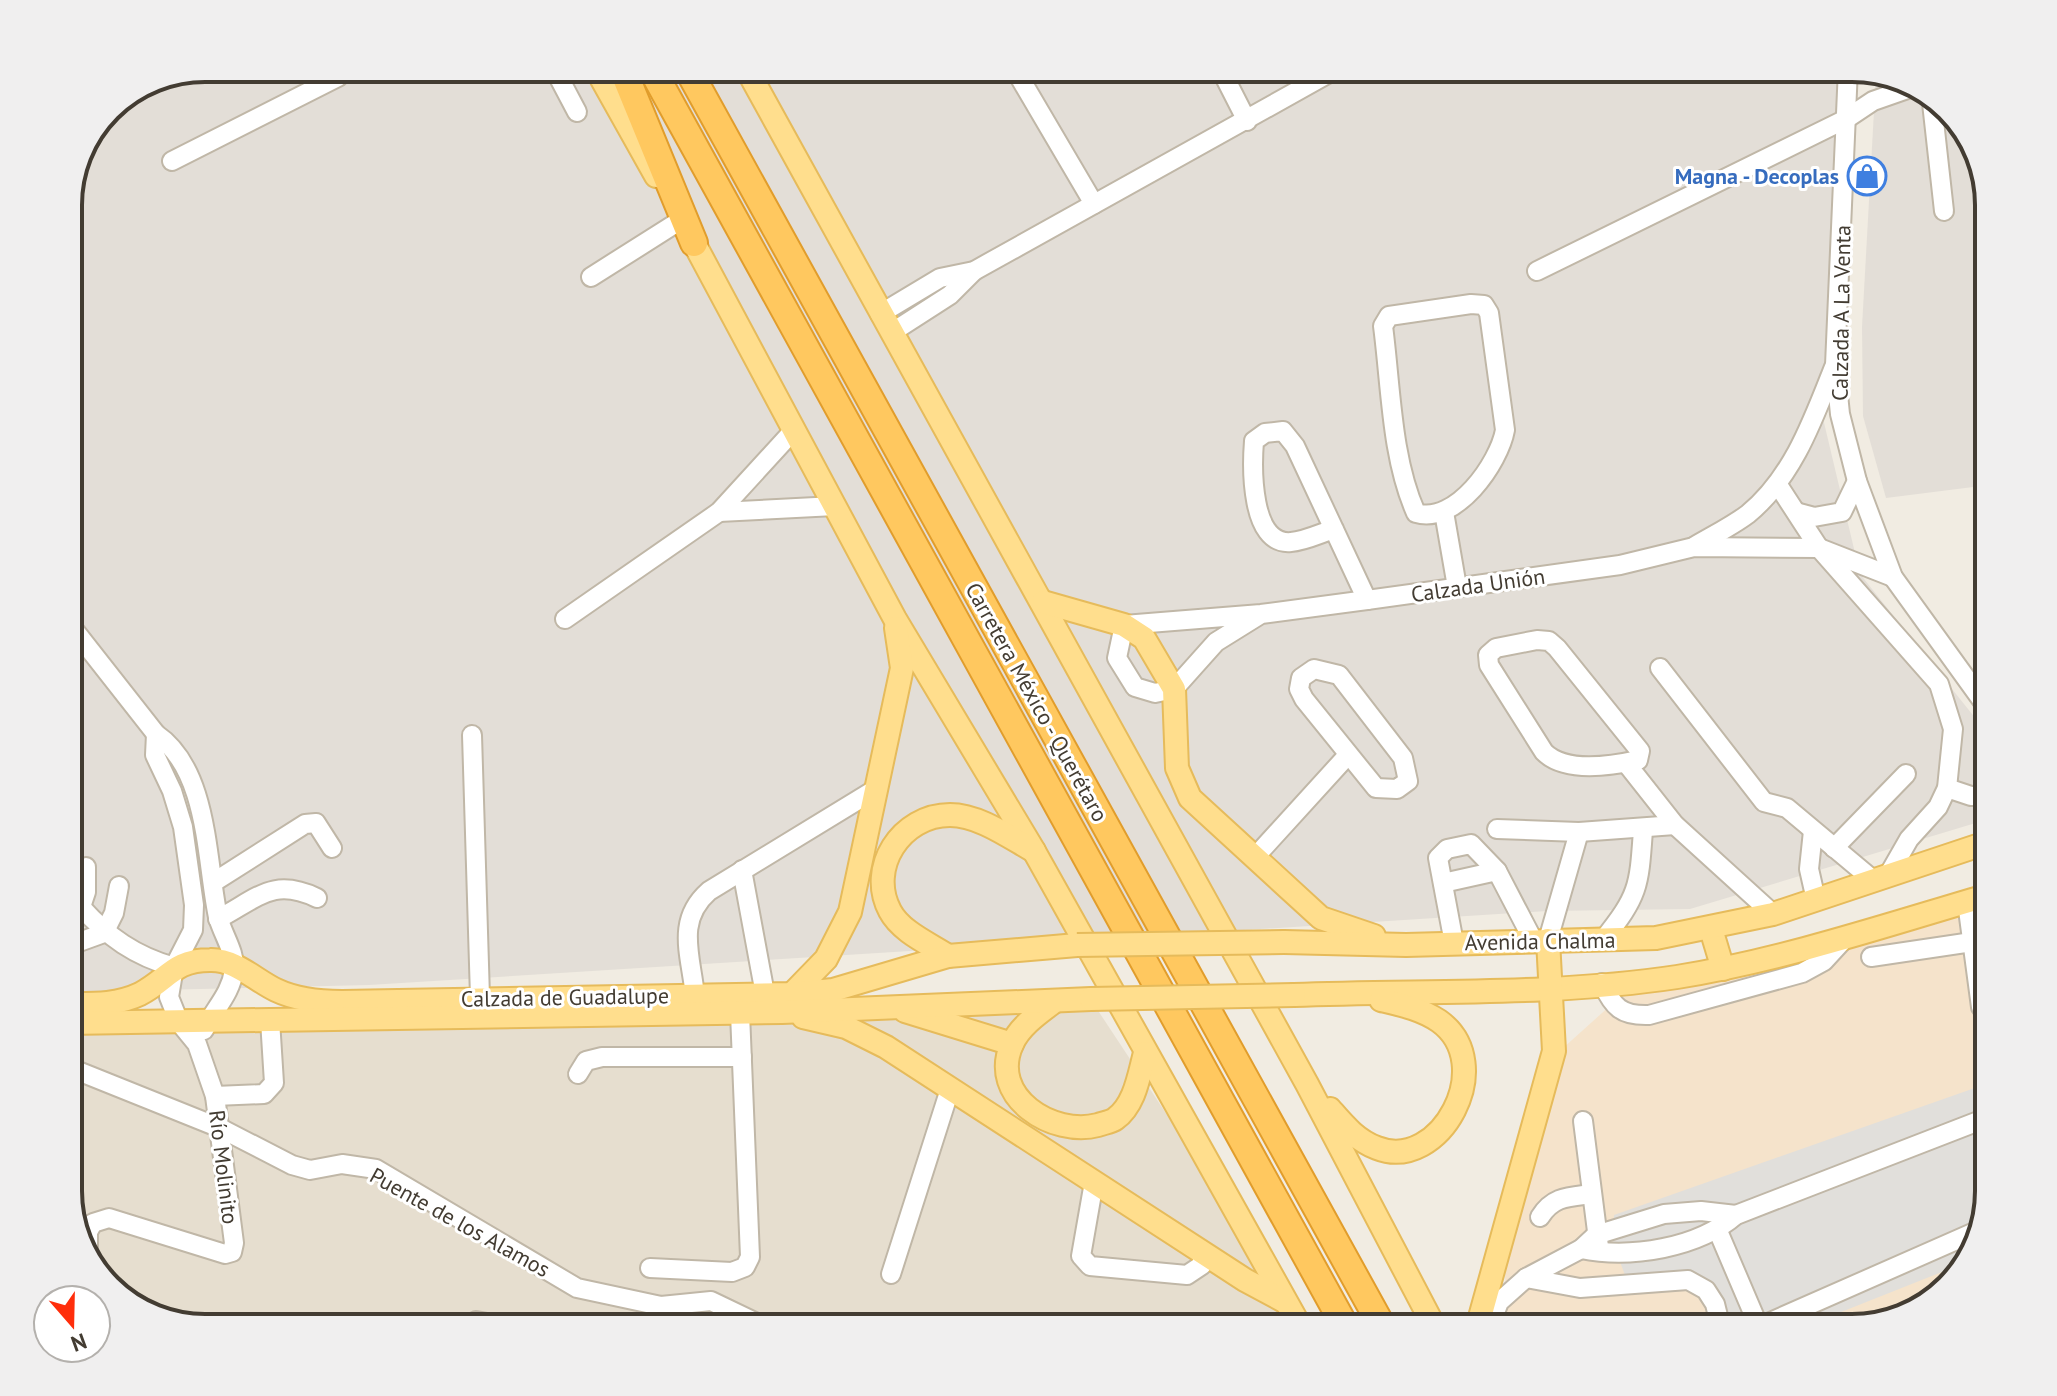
<svg xmlns="http://www.w3.org/2000/svg" width="2057" height="1396" font-family="'PT Sans',sans-serif">
	<rect width="100%" height="100%" fill="#f1ece2"/>
	<path fill="#e6decf" d="M1089,997L1308,1328H205L129,1305L86,1259L68,1199V1029Z"/>
	<path fill="#f5e3cb" d="M1989,896V1191L1966,1267L1920,1310L1852,1328H1506L1505,1268L1562,1049L1622,995Z"/>
	<g fill="#e3ded7">
		<path d="M1845,68L1821,410L1860,574L1984,729L1989,819L1690,909L1547,911L369,985L68,992V197L109,108L153,78Z"/>
		<path d="M1876,75L1928,91L1971,137L1989,205V485L1886,498L1863,416L1862,327Z"/>
	</g>
	<path fill="#e1dfdb" d="M1989,1083V1191L1967,1262L1811,1324L1788,1328H1728L1716,1287L1629,1286L1612,1240L1614,1215Z"/>
	<g fill="none" stroke-linecap="round" stroke-linejoin="round">
		<g stroke="#c0b7a7" stroke-width="22">
			<g id="minor">
				<path d="M1848,68L1835,365L1840,414L1857,481L1893,577L1989,710"/>
				<path d="M1222,72L1247,121"/>
				<path d="M1017,73L1094,204"/>
				<path d="M558,76L577,112"/>
				<path d="M138,88L156,78"/>
				<path d="M1931,94L1944,211"/>
				<path d="M172,161L338,77"/>
				<path d="M1537,271L1846,119L1873,101L1913,87"/>
				<path d="M591,277L681,220"/>
				<path d="M1471,304L1484,305L1489,313L1505,430C1499,463 1456,525 1416,513C1391,457 1391,386 1383,326L1389,316Z"/>
				<path d="M880,314L940,278L974,271L1333,71"/>
				<path d="M891,333L950,295L974,271"/>
				<path d="M1778,485L1819,548L1939,684L1953,729L1947,788L1938,807L1909,839L1889,874"/>
				<path d="M719,512L835,506"/>
				<path d="M1444,512L1457,587"/>
				<path d="M1799,513L1814,517L1842,512L1857,481"/>
				<path d="M1334,529C1321,533 1305,541 1291,542C1250,546 1252,466 1254,441L1265,433L1283,431L1295,446L1367,600"/>
				<path d="M1695,546C1712,536 1732,526 1748,514C1793,477 1813,420 1834,367"/>
				<path d="M1261,614L1216,642L1174,689L1155,693L1135,687L1117,658L1124,625L1261,614L1367,600L1620,565L1694,547L1819,548L1893,577"/>
				<path d="M565,619L719,512L794,430"/>
				<path d="M68,622L156,734C209,770 206,861 218,917C222,933 236,953 234,970C231,994 214,1009 204,1030"/>
				<path d="M1537,640L1549,641L1557,648L1640,751L1638,760C1611,766 1565,773 1544,752L1489,665L1488,655L1496,648Z"/>
				<path d="M1660,668L1764,802L1787,808L1873,880"/>
				<path d="M1314,669L1339,675L1403,758L1408,781L1397,789L1376,788L1304,699L1299,689L1301,678Z"/>
				<path d="M472,735L480,997"/>
				<path d="M1626,763L1675,825L1773,914"/>
				<path d="M1947,788L1971,796H1989"/>
				<path d="M1497,829L1579,832L1675,825"/>
				<path d="M1813,831L1809,869L1816,900"/>
				<path d="M1834,848L1906,774"/>
				<path d="M1255,857L1347,756"/>
				<path d="M742,870L765,994"/>
				<path d="M214,882L305,824L316,823L332,848"/>
				<path d="M1443,883L1497,871"/>
				<path d="M1967,902L1981,1007"/>
				<path d="M81,907C108,937 135,956 174,967"/>
				<path d="M68,913L81,907L86,892V867"/>
				<path d="M218,919C258,898 273,877 317,898"/>
				<path d="M1548,940L1579,832"/>
				<path d="M1603,940C1639,895 1639,887 1643,830"/>
				<path d="M1454,943L1438,858L1447,849L1471,844L1497,871L1533,940"/>
				<path d="M68,946L104,933L114,913L119,886"/>
				<path d="M1871,957L1972,942"/>
				<path d="M1602,983C1613,1007 1621,1016 1649,1015L1802,973L1824,961L1847,936"/>
				<path d="M695,996C691,955 675,921 709,891L876,789"/>
				<path d="M68,1067L220,1128L292,1165L310,1170L342,1164L376,1169L577,1288L661,1306L711,1301L767,1328"/>
				<path d="M578,1074L586,1061L602,1057H742"/>
				<path d="M215,1096L264,1094L274,1083L270,1020"/>
				<path d="M1583,1121L1599,1247"/>
				<path d="M1094,1182L1081,1256L1090,1266L1187,1275L1202,1265V1252"/>
				<path d="M1540,1217C1553,1196 1569,1197 1592,1194"/>
				<path d="M1718,1231L1759,1327L1977,1231"/>
				<path d="M1581,1249C1631,1259 1698,1248 1736,1215L1989,1117"/>
				<path d="M88,1261V1232L93,1223L109,1218L225,1254L232,1252L234,1243L215,1096L197,1044L179,1022L169,997L174,967L193,930L194,905L183,827L172,791L155,755L156,734"/>
				<path d="M650,1268L732,1272L745,1267L750,1257L740,1013"/>
				<path d="M891,1274L950,1089"/>
				<path d="M1526,1278L1580,1288L1688,1280L1706,1290L1715,1304L1721,1328"/>
				<path d="M476,1321L514,1328"/>
				<path d="M1489,1328L1499,1302L1526,1278L1581,1249L1596,1235L1664,1214L1701,1211L1736,1215"/>
			</g>
		</g>
		<g stroke="#e6bb5b" stroke-width="26">
			<g id="major">
				<path d="M750,75L1307,1084L1435,1328"/>
				<path d="M600,76L656,176"/>
				<path d="M687,230L895,619L1034,851L1301,1328"/>
				<path d="M1043,602L1124,625L1144,638L1174,689L1177,768L1190,798L1321,918L1374,936"/>
				<path d="M1711,929L1723,969"/>
				<path d="M1284,942L1406,945L1656,938L1773,914L1989,842"/>
				<path d="M948,956C930,944 901,932 890,911C867,868 901,815 950,815C979,815 1009,837 1034,851"/>
				<path d="M792,994L826,959L850,912L902,668L896,628"/>
				<path d="M1294,995C1420,990 1551,996 1677,977C1782,960 1887,925 1989,895"/>
				<path d="M1055,1001C1039,1013 1020,1026 1012,1044C988,1097 1053,1137 1098,1125C1103,1123 1111,1122 1115,1119C1135,1105 1139,1075 1145,1053"/>
				<path d="M68,1004C93,1004 117,1005 140,994C169,979 173,960 210,960C235,959 255,980 276,990C297,1000 320,1002 342,1002L792,994L833,990L948,956L1077,945"/>
				<path d="M905,1011L1012,1044"/>
				<path d="M803,1017L846,1027L886,1047L1245,1280L1284,1301"/>
				<path d="M68,1023L782,1012L1091,999"/>
				<path d="M1330,1109C1344,1125 1356,1140 1377,1148C1440,1173 1499,1064 1439,1021C1421,1009 1402,1005 1381,1000"/>
				<path d="M1477,1328L1554,1051L1548,940"/>
			</g>
		</g>
		<g stroke="#e19d2c" stroke-width="30">
			<g id="highway">
				<path d="M625,75L694,243"/>
				<path d="M655,75L1346,1328"/>
				<path d="M691,75L1383,1328"/>
			</g>
		</g>
		<use href="#minor" stroke="#fff" stroke-width="18"/>
		<use href="#major" stroke="#ffde8d" stroke-width="22"/>
		<use href="#highway" stroke="#ffc85f" stroke-width="26"/>
		<g stroke="#e6bb5b" stroke-width="26" stroke-linecap="butt">
			<g id="major-bridge">
				<path d="M1077,945L1284,942"/>
				<path d="M1091,999L1294,995"/>
			</g>
		</g>
		<use href="#major-bridge" stroke="#ffde8d" stroke-width="22"/>
	</g>
	<defs>
		<g id="shop-ring" transform="scale(2)"><circle r="9.5" fill="#fff" stroke="#3f7fe0" stroke-width="1.5"/><path d="M-5-2.5h2.3a2.7 3.5 0 0 1 5.4 0H5L5.5 6h-11ZM-1.5-2.5h3a1.5 2.3 0 0 0-3 0Z" fill="#3f7fe0"/></g>
	</defs>
	<g fill-rule="evenodd">
		<use href="#shop-ring" x="1867" y="176"/>
	</g>
	<g text-anchor="middle" dominant-baseline="central" stroke-width="6" stroke-linejoin="round" paint-order="stroke">
		<g font-size="22" font-weight="bold" fill="#366cbe" stroke="#fff" text-anchor="end">
			<text x="1839" y="176">Magna - Decoplas</text>
		</g>
		<g font-size="22" fill="#433c32" stroke="#fff">
			<text transform="translate(1841 313) rotate(-89)">Calzada A La Venta</text>
			<text transform="translate(1478 585) rotate(-8)">Calzada Unión</text>
			<text transform="translate(1037 702) rotate(61)">Carretera México - Querétaro</text>
			<text transform="translate(1540 941) rotate(-1)">Avenida Chalma</text>
			<text transform="translate(565 997) rotate(-1)">Calzada de Guadalupe</text>
			<text transform="translate(224 1167) rotate(83)">Río Molinito</text>
			<text transform="translate(460 1222) rotate(29)">Puente de los Alamos</text>
		</g>
	</g>
	<path d="M0 0H2057V1396H0ZM205 82H1852A123 123 0 0 1 1975 205V1191A123 123 0 0 1 1852 1314H205A123 123 0 0 1 82 1191V205A123 123 0 0 1 205 82Z" fill="#f0efef" fill-rule="evenodd"/>
	<path fill="none" stroke="#433c32" stroke-width="4" d="M205 82H1852A123 123 0 0 1 1975 205V1191A123 123 0 0 1 1852 1314H205A123 123 0 0 1 82 1191V205A123 123 0 0 1 205 82Z"/>
	<g transform="translate(72 1324) rotate(160)"><circle r="38" fill="#ffffff" stroke="#b4b1ad" stroke-width="2"/>
	<path d="M0-6L14 30L0 20L-14 30Z" fill="#ff2e0b"/>
	<text y="-12" font-size="22" font-weight="bold" text-anchor="middle" fill="#433c32">N</text>
	</g>
</svg>
